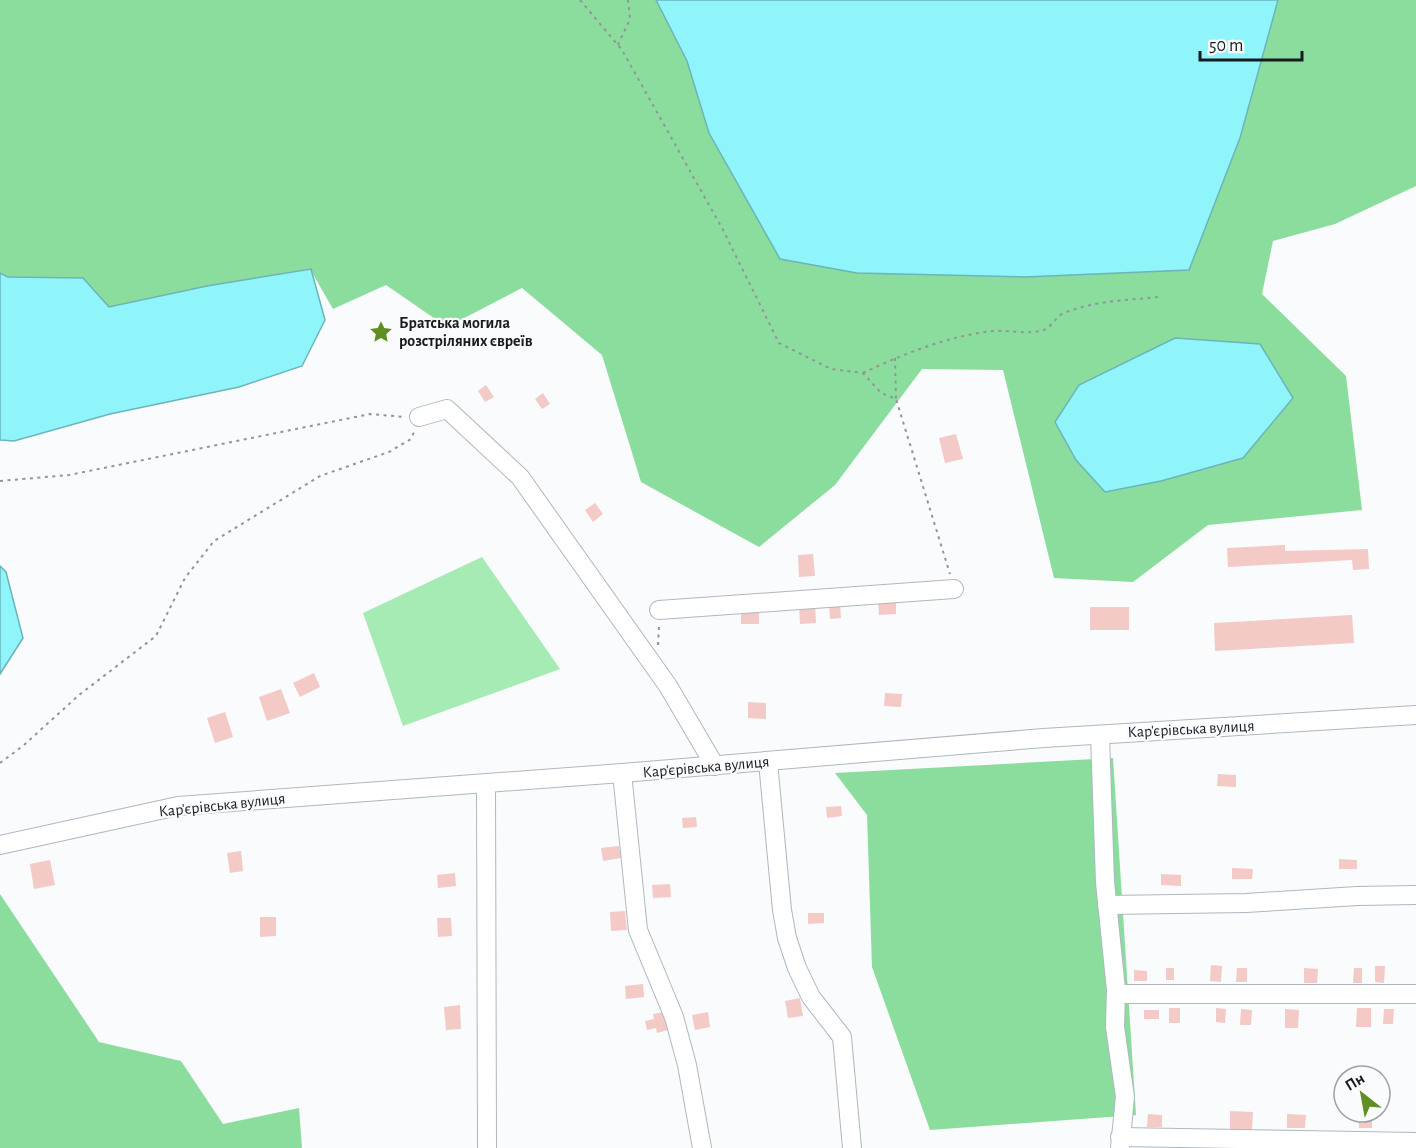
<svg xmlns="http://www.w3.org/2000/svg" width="1416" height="1148" font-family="'Alegreya Sans',sans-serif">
	<rect width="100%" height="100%" fill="#f9fbfd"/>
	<path fill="#a6eab4" d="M482,557L560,669L403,726L363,613Z"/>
	<g fill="#8bdd9e" fill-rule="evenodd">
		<path d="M0,0H656L687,61L709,133L1189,270L1240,138L1278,0H1416V186L1335,224L1273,241L1262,294L1346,376L1362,510L1208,525L1133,582L1054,578L1003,370L922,369L835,485L759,547L641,482L602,355L522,288L447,327L386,285L333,309L310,269L207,286L108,308L83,278L7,277L0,273ZM1243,458L1161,481L1105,492Z"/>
		<path d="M1113,758L1136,1115L930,1130L872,967L867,815L835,773Z"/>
		<path d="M0,894L99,1042L181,1061L223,1124L299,1108L302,1148H0Z"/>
	</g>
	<g fill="#8ff5fb" stroke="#6bb4b9" stroke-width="1.5">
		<path d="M656,0H1278L1240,138L1189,270L1025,277L857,273L780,259L709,133L687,61Z"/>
		<path d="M311,269L325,320L302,366L239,387L110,414L14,441L0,440V273L8,277L83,278L109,307L207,286Z"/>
		<path d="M1175,338L1260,344L1293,398L1243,458L1161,481L1105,492L1076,460L1055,422L1079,385Z"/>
		<path d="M0,566L6,572L23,638L0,674Z"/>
	</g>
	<g fill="#f4cac7">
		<path d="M486,385L494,397L485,402L478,391Z"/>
		<path d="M543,393L550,404L542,409L535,399Z"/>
		<path d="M956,434L963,459L945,463L939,438Z"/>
		<path d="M595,503L603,514L593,522L585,510Z"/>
		<path d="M1285,545V551L1368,549L1369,569L1353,570L1352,560L1228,567L1227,548Z"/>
		<path d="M813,554L815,576L799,577L798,555Z"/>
		<path d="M896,600V614L879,615L878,601Z"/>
		<path d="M815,604L816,623L800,624L799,605Z"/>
		<path d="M840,604L841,618L830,619L829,605Z"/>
		<rect x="741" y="607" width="18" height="17"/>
		<rect x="1090" y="607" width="39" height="23"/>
		<path d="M1352,615L1354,643L1215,651L1214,623Z"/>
		<path d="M314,673L320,687L300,697L293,683Z"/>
		<path d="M281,689L290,713L267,721L259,697Z"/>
		<path d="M885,693L902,694L901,707L884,706Z"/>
		<path d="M748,702L766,703V719L748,718Z"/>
		<path d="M225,712L233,737L215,743L207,718Z"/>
		<path d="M1218,774L1236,775V787L1217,786Z"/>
		<path d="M841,806L842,816L827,818L826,807Z"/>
		<path d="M696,817L697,827L683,828L682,818Z"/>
		<path d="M619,846L621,858L603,861L601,848Z"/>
		<path d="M241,851L243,871L230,873L227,853Z"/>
		<path d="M1339,859L1357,860V869H1339Z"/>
		<path d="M50,860L55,885L34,889L30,864Z"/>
		<path d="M1232,868L1253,869L1252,879H1232Z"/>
		<path d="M455,873L456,886L438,888L437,875Z"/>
		<path d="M1161,874L1181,875V886L1161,885Z"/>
		<path d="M670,884L671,897L653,898L652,885Z"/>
		<path d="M625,911L627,930L611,931L610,912Z"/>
		<path d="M808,913H824V923L808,924Z"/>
		<path d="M260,917H276V936L260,937Z"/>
		<path d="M437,918H451L452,936L438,937Z"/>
		<path d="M1211,965L1222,966L1221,982L1210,981Z"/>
		<path d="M1375,966H1385L1384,983L1375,982Z"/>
		<rect x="1166" y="968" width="8" height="12"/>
		<path d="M1237,968H1247V982H1236Z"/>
		<path d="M1304,968L1318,969L1317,983H1304Z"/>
		<path d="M1354,968H1362V983H1353Z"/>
		<path d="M1134,970L1147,971V981H1134Z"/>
		<path d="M643,984L644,997L626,999L625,986Z"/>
		<path d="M800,998L803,1016L788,1018L785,1001Z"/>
		<path d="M460,1005L461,1029L446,1030L444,1007Z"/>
		<rect x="1169" y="1008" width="11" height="15"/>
		<path d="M1216,1008L1226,1009L1225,1023L1216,1022Z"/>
		<path d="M1357,1008H1371V1027H1356Z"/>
		<path d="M1241,1009L1252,1010L1251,1025H1240Z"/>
		<path d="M1285,1009L1299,1010L1298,1028H1285Z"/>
		<path d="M1384,1009H1394L1393,1024H1383Z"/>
		<rect x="1144" y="1010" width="15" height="9"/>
		<path d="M664,1012L668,1030L657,1033L656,1028L647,1030L645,1021L654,1019L653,1014Z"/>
		<path d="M708,1012L710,1027L695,1030L692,1015Z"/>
		<path d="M1230,1111L1253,1112L1252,1130L1230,1129Z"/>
		<path d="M1148,1114L1162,1115V1127H1147Z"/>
		<path d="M1287,1114L1306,1115L1305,1128H1287Z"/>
		<rect x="1359" y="1114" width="13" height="14"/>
	</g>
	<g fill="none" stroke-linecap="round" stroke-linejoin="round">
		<g stroke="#aeb7c0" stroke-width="20">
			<g id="minor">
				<path d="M419,417L447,409L520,477L668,686L715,766"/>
				<path d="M659,610L954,589"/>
				<path d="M1100,735L1105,882L1116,990L1115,1027L1125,1097L1120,1148"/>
				<path d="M768,762L782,910L787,938L797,968L811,997L842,1037L852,1148"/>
				<path d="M622,773L638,930L674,1017L687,1065L702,1148"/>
				<path d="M486,784L487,1148"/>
				<path d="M0,845L178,806L622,773L1044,738L1416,715"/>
				<path d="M1107,905L1246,903L1357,896L1416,895"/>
				<path d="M1116,994H1416"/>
				<path d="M1120,1137L1416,1142"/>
			</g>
		</g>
		<g stroke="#929597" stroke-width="2" stroke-dasharray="3 4.5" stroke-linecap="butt">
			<path d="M580,0L622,50L722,228L779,343L831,369L863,373L881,393L896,399L950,574"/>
			<path d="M618,45L630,19L628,0"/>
			<path d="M895,358L896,399"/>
			<path d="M863,373C903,354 948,336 993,331C1010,330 1027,335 1044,330C1052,327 1056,316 1064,313C1094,301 1127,300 1159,297"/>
			<path d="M0,481L69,475L370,414L405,417"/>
			<path d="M658,645L659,627"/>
			<path d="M0,763L24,745L79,695L156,636L185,578L214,541L320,476L389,452L411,439L414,432"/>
		</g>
		<use href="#minor" stroke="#fff" stroke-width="18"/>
	</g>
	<defs>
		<g id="sight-bare" transform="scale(1.8)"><path d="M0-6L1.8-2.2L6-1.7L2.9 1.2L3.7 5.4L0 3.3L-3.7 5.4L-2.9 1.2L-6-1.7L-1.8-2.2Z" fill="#608e23" stroke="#f9fbfd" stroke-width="2.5" paint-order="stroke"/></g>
	</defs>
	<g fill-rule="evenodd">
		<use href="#sight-bare" x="381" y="332"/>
	</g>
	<g text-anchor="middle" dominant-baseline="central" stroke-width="4.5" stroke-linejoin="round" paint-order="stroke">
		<g font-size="16" font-weight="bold" fill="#181b1e" stroke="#f9fbfd" text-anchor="start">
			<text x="399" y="323">Братська могила<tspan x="399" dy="18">розстріляних євреїв</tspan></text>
		</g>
		<g font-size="16" fill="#181b1e" stroke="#f9fbfd">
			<text transform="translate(1191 729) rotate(-3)">Кар'єрівська вулиця</text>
			<text transform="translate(706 767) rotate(-5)">Кар'єрівська вулиця</text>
			<text transform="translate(222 805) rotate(-6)">Кар'єрівська вулиця</text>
		</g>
	</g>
	<g transform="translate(1362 1094) rotate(329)"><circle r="28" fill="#f9fbfd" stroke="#9fa1a4" stroke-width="1.5"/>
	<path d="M0-4.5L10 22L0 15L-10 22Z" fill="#608e23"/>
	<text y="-9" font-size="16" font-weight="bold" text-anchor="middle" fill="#181b1e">Пн</text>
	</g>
	<path d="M1200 51v9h102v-9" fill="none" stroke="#181b1e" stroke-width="3"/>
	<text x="1209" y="51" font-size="18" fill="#181b1e" stroke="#f9fbfd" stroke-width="4.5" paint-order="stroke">50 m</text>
</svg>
